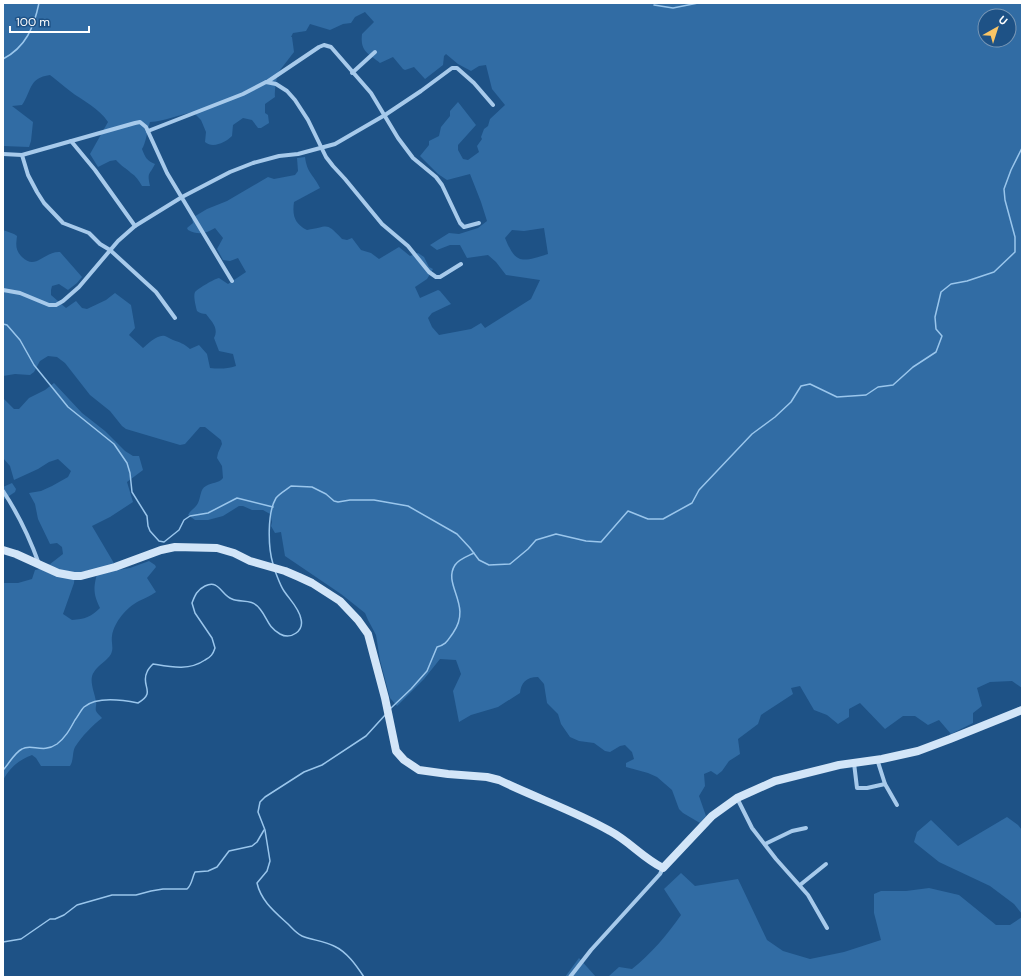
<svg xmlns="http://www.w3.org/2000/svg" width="1025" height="980" font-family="'DM Sans',sans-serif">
	<rect width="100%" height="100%" fill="#1e5286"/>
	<g fill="#316ca4" fill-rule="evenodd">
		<path d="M3,3H1022V688L1012,681L990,682L977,688L982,706L973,713V723L951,734L939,720L928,725L915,716H903L885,729L860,703L849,709V717L838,724L827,715L814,710L800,686L791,688L793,694L761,715L758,724L738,739L740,754L729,761L722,771L717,775L711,771L704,774L705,786L699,796L706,816L700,823L683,813L679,809L672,790L657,777L648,773L626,767V763L634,759L632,752L625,745L620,746L610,752L605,751L594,743L579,741L570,737L561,724L558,714L547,703L544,684L538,677C526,677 521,683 520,693L498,707L471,715L459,722L453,691L461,674L456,660L440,659L424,679L397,706L390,698L380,660L376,635L368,620L365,613L341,594L285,556L281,532L275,533L271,526L272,522L270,514L263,510H252L243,506H239L223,516L208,520H195L188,515C191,509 196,508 198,503C201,497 200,489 206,486C212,482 218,484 223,478L222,466L217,458L218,453L222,444L221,440L205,427H200L185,444L180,445L126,429L122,426L110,411L90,395L65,363L57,357L48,356L40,361L34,372L30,375L15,374L3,376V230L14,234L17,236C16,245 15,250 22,257C36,271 44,251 60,252L82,277L77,283L68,290L59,284L52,286L51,290V295L66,308L76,301L82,308L87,309L106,300L115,293L131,305L135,328L129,335L143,348C148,344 157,334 165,336C168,337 170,339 173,340C181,343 183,343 190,349L199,345L207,354L210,368C219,369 227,369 236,366L233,354L219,351L214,338C219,328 212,322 206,314C203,314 199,313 197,311C196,307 193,296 195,292C199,288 214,279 219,278L228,284L246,272L238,258L230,261L223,260L217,249L223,238L215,228C205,234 198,235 188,230L187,228L193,223L192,218L207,209L227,201L268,177L274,179L295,175L298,171L297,158L305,157C307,173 313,174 320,188L294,202C292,216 295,224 307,230C329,227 325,221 342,239L347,240L352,238L361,250L371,253L379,259L399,247L410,256L418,253L424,257L429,267L433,269L427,279L415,287L420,298L438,290L440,291L451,304L432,313L428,318L432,327L439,335L471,329L481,323L485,328L531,299L540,280L506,275L496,262L488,255L467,258L460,245H450L437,250L430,245L449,233L459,234L478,228L487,221L481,202L470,174L447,180L438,174L420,156L429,145V141L439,136L441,127L450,116V111L458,102L476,125L458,145V150L463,159L468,160L479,152L477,146L482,139L481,137L484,129L488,126L490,119L505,105L492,89L486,65L479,66L471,71L458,64L446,54L444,56L443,65L425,79L414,67L405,70L403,69L393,57L380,63C368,53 360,52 362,34L374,22L365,12L355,17L351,23L343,24L330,30L310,24L306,31L293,33L291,37H292L294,52L277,74C277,82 274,89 275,97L265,104V113L268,115L269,123L261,128H258L252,120L243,118L233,125L232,136C226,142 213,149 205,142L206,132L201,120L193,112C178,115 165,121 150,122C147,131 146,143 142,149C145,157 147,161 155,164C149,176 147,172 150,186H142C139,181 136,176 131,173C126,168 121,166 116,160L110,161L98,167L90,154L108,122C99,108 83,101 70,91C63,86 57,80 50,75C28,78 32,91 22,105L12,106L33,122L31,141L29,147L3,146ZM985,16H1009V40H985ZM544,228L548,254C522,262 516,265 505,238L512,230L524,231Z"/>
		<path d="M54,383L82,413L105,431L125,451L133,456H139L143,470L127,482L133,502L110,517L92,526L118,570L130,568L149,561L155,565L156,567L147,578L156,592C150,596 145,598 139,601C127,607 114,622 112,636C111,643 114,648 111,654C107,661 98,665 94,672C88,680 95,693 96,702C97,704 95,708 96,711C97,713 100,716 102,718C92,726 82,736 75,747C72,753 74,760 70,766H41L36,758L32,755C17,761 11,767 3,780V583H18L32,579L35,570L45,568L63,554L62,547L57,543L50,544L38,519L35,504L29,493L41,491L52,486L68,477L71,471L58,459L49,462L38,469L14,480L10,466L3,458V398L14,409H19L29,398L45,390ZM98,569C94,587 92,591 100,608C91,617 85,619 72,620L63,614L74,583L75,573Z"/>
		<path d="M12,483L16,489L15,492L3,500V487Z"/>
		<path d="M1007,817L1018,825L1022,830V914L1014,904L990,886L939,862L914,842L917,832L931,820L958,846Z"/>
		<path d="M681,873L695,886L738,879L767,940L783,951L810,959L844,952L881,940L874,913V894L881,891H906L929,888L959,895L996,925H1010L1022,917V977H565L579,958L596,977L609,976L619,967L632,969C651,954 667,935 681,915L664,889Z"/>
	</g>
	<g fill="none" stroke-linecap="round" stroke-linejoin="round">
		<g stroke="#9ac6ec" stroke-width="1.5">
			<path d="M654,5L673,8L698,3"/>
			<path d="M3,59C26,47 34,27 39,3"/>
			<path d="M3,324L7,325L20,340L34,365L68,407L114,444L127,463L130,473L132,492L147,516L148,526L150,531L159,541L164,542L179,530L184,520L190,516L208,513L237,498L273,507"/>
			<path d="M273,564C268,548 267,513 276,498C280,493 286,490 291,486L312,487L326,494L334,501L338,502L350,500H374L408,506L457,534L470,548L479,560L489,565L510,564L528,549L536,540L556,534L586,541L601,542L628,511L648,519H663L692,503L699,490L752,434L775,417L791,402L801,386L810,384L837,397L866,395L878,387L893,385L913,367L936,352L942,336L936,329L935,317L941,292L951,284L967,281L994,272L1015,252V237L1005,200L1004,189L1011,170L1022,148"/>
			<path d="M391,708L411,689L427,671L437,647C447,644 447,641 453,633C473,605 442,585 455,565C459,559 468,556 474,553"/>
			<path d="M3,770C9,764 14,753 22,749C31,743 43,754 57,744C66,737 70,729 75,720C78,716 81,710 84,707C97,696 123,700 138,703C157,692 140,686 147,672C148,669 151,666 153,664C171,667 189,671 205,660C211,657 213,654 215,648L212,638L195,613L192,603C195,595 197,590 205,586C219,579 221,595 232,599C241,603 252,598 260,609C268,619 267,626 280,634C291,640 304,631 301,619C299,608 290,600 284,591C280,585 278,578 275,571"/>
			<path d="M3,942L21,939L50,919H55L64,915L77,905L112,895H136L151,891L163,889H187C192,885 192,878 195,872L208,871L217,867L229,851L252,846L257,842L264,830"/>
			<path d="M364,977C356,965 347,952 334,946C324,941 312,940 302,936C296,933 293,929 288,924C275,912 261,901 257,883L267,871L270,861L265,830L258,812L260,802L265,797L304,772L322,765L366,736L386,714"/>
		</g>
		<g stroke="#a7caeb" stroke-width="4">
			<path d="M352,73L375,52"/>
			<path d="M267,82L319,47L324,45L331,47L371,93L398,138L413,158L436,177L442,185L460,223L464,227L479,223"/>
			<path d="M148,131L243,94L266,82L276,84L287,91L295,100L308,120L326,157L333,166L345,179L382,224L408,246L429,272L436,277H440L461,264"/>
			<path d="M71,141L95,170L135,226"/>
			<path d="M3,154L22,155L135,123L140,122L146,127L167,173L232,281"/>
			<path d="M22,155L28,175L37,192L44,203L63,223L89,233L100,244L110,250L156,292L175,318"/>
			<path d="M3,290L20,293L49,305H56L63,301L79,287L118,241L135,226L182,197L230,172L253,163L279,156L298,154L335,144L385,115L421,91L452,68H457L474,83L493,105"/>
			<path d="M3,491C19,515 29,536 39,564"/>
			<path d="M854,763L857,788H867L885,784L877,759"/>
			<path d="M885,784L897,805"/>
			<path d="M737,798L752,828L776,859L808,895L827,928"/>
			<path d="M765,844L792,831L806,828"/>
			<path d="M800,885L826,864"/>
			<path d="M570,977L591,950L660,874L663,868"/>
		</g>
		<path stroke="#d2e5f8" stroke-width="8" d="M3,550L16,554L58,573L74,576H81L115,567L161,550L175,547L217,548L234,553L250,561L285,571L299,577L312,583L340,601L358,620L368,634L385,698L396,751L404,760L419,770L448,774L487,777L499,780C536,798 575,811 610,831C629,841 643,858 663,868L712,816L737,798L775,781L839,765L882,759L918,751L950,739L1022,710"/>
	</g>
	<rect width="1025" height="980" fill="none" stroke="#ffffff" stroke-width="8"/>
	<g transform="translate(997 28) rotate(39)"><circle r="19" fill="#1e5286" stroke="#7897b6"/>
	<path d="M0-3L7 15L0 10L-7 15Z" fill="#fac565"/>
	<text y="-6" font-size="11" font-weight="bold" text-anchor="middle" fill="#ffffff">U</text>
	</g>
	<path d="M10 26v6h79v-6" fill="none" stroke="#ffffff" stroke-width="2"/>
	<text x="16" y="26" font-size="12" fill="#ffffff" stroke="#1e5286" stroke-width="3" paint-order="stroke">100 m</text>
</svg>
